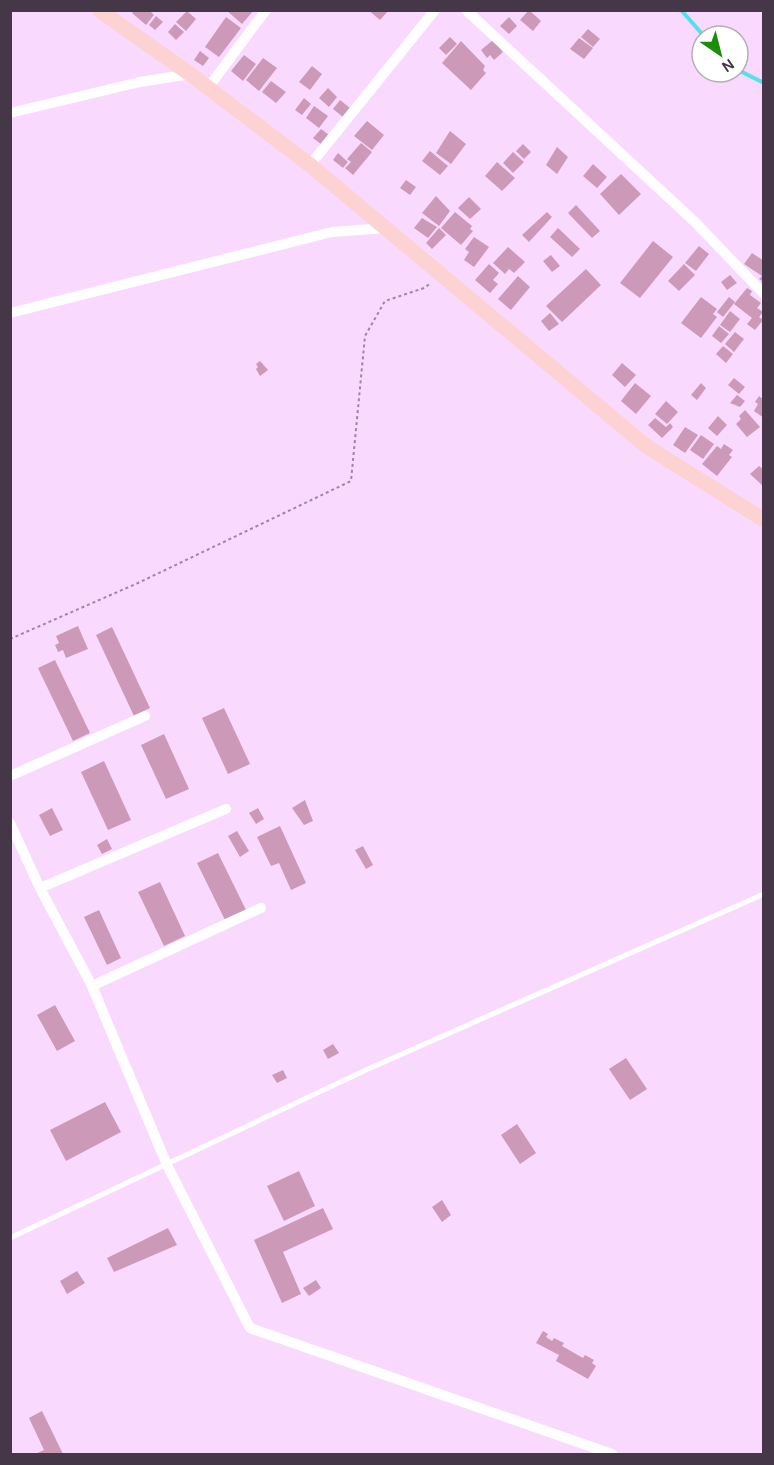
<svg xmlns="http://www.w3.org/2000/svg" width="774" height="1465" font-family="Karla,sans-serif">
	<rect width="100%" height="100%" fill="#f9dafe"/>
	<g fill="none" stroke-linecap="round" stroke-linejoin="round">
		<g stroke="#52e2eb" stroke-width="4">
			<path d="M681,10L704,36"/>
			<path d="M738,70L764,83"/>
		</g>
	</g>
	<g fill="#cd99b9">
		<path d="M134,10H149L154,15L146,25L132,13Z"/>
		<path d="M226,10H254L242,24Z"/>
		<path d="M368,10H389L380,20Z"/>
		<path d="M529,10L541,21L533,31L520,20Z"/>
		<path d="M187,11L196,19L186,31L176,22Z"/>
		<path d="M156,16L163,22L155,30L149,25Z"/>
		<path d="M226,17L241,28L219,57L205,47Z"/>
		<path d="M509,17L517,26L509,34L500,26Z"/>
		<path d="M175,24L184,32L176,40L168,32Z"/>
		<path d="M588,29L600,39L593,47L581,37Z"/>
		<path d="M450,37L457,44L446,55L439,48Z"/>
		<path d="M579,38L593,48L584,59L570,49Z"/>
		<path d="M493,40L503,52L494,60L490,55L487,58L481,50Z"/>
		<path d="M461,41L485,66L483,70L486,73L471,90L442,63Z"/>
		<path d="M200,51L209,58L203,66L194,60Z"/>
		<path d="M244,55L256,64L243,81L231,71Z"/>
		<path d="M263,58L277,68L259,91L246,80Z"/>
		<path d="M312,66L322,74L310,90L299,82Z"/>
		<path d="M271,81L286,92L276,103L262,92Z"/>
		<path d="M328,88L337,97L329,107L319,98Z"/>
		<path d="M304,98L311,104L302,115L295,110Z"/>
		<path d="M340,100L350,108L343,117L333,109Z"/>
		<path d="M314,106L328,116L319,128L306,118Z"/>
		<path d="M367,121L384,135L372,150L354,136Z"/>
		<path d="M321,129L329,135L322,145L313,138Z"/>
		<path d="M450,131L466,144L451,164L436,153Z"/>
		<path d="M361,143L372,152L353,175L345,168L351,162L347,159Z"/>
		<path d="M523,144L531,152L524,159L516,151Z"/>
		<path d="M557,147L568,157L557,174L546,165Z"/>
		<path d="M430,151L448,166L440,175L422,161Z"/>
		<path d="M513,152L524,162L513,173L503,163Z"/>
		<path d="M338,153L348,162L343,168L333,160Z"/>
		<path d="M497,162L515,178L502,191L485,176Z"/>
		<path d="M593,164L607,177L597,188L583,176Z"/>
		<path d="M621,174L641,194L619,215L600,194Z"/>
		<path d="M406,180L416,187L410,195L400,188Z"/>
		<path d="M436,196L450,211L439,226L422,213Z"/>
		<path d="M469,197L481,209L470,219L458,208Z"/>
		<path d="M576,205L600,231L592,238L568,213Z"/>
		<path d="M455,212L472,226L470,229L473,231L461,245L441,228Z"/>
		<path d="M547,212L552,217L529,242L522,235Z"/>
		<path d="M422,218L437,227L428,238L414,228Z"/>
		<path d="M439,228L446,235L432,249L426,243Z"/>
		<path d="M558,228L580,249L572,257L550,237Z"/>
		<path d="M474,237L489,247L474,267L464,260L469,252L465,249Z"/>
		<path d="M653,241L673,257L640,298L620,283Z"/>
		<path d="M699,246L709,254L696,271L685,263Z"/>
		<path d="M508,247L525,262L514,273L509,269L505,274L493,263Z"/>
		<path d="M752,253L764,261V282L759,279L762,276L744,264Z"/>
		<path d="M551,255L560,266L552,272L543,261Z"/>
		<path d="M489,264L499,273L493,280L498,284L490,293L475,280Z"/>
		<path d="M684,264L695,275L679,291L668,281Z"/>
		<path d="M586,269L601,285L562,322L546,306Z"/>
		<path d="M730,275L737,283L727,290L721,282Z"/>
		<path d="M518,276L530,287L511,310L498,299Z"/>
		<path d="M747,288L752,291L750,295L761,303L757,308L763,312L759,317L763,320L755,330L747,324L752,318L734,304Z"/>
		<path d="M701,297L717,309L713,314L717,317L701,338L681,323Z"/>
		<path d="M729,297L735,302L723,317L717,312Z"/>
		<path d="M730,311L740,319L730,332L720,325Z"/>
		<path d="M550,313L559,324L549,331L541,321Z"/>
		<path d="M719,326L729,334L721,343L712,336Z"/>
		<path d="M735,332L744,339L734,352L725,344Z"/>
		<path d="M723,346L733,354L726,363L716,354Z"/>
		<path d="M260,361L268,370L260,376L256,369L258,367L256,364Z"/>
		<path d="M622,363L636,375L625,387L612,375Z"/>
		<path d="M734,378L745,387L739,394L728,385Z"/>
		<path d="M635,383L651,396L636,414L621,401Z"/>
		<path d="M701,383L706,388L697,400L691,395Z"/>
		<path d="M737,395L745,401L740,407L730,403Z"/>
		<path d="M759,396L764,400V418L754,411L758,404L755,402Z"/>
		<path d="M666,401L678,412L667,424L655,414Z"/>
		<path d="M745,410L760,427L747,437L736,424L741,419L739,416Z"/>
		<path d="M718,416L727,425L717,436L708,428Z"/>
		<path d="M655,418L666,427L670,423L673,427L662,438L648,425Z"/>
		<path d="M685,427L698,435L685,453L673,445Z"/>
		<path d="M701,435L714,444L703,459L690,450Z"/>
		<path d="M724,444L733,450L729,455L732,457L717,476L702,464L717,446L721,449Z"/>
		<path d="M759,466L764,470V487L750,474Z"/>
		<path d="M78,626L88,649L66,658L63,650L58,652L55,645L59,643L56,636Z"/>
		<path d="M112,627L150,708L134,716L96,635Z"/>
		<path d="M55,660L90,733L73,741L38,668Z"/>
		<path d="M224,708L250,764L228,774L202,718Z"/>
		<path d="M164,734L189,789L166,799L141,745Z"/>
		<path d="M104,761L131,820L108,830L81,772Z"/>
		<path d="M305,800L313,821L304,825L292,808Z"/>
		<path d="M52,808L63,830L50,836L39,815Z"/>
		<path d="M258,808L264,819L256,824L249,813Z"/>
		<path d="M280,826L306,883L291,890L279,863L271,866L257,837Z"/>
		<path d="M237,831L249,851L240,857L228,836Z"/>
		<path d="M107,839L112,849L102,854L97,845Z"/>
		<path d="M363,846L373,865L366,869L355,850Z"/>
		<path d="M218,853L246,910L225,920L197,863Z"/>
		<path d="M160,882L185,936L164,946L138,892Z"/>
		<path d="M99,910L121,958L107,965L84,917Z"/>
		<path d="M55,1005L75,1041L57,1051L37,1015Z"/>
		<path d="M333,1044L339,1053L328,1059L323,1050Z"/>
		<path d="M626,1058L647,1089L630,1100L609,1069Z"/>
		<path d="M283,1070L287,1078L277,1083L272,1075Z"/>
		<path d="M105,1102L121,1132L66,1161L50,1130Z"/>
		<path d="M517,1124L536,1153L520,1164L501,1135Z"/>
		<path d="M299,1171L315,1206L284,1221L267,1186Z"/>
		<path d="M442,1200L451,1215L442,1222L432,1207Z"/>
		<path d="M323,1208L333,1229L283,1252L301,1294L282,1303L254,1240Z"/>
		<path d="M168,1228L177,1245L114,1272L107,1258Z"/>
		<path d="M77,1271L85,1283L67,1294L60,1281Z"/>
		<path d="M316,1280L321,1288L309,1296L303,1288Z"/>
		<path d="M543,1331L548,1334L546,1337L552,1341L554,1338L564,1343L562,1346L583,1358L585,1355L594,1360L592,1363L596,1366L588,1379L556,1361L559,1355L536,1343Z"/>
		<path d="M42,1411L63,1454H35L44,1450L29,1418Z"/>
	</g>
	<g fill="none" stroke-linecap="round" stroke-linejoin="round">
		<path stroke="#9d86a1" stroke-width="2" stroke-dasharray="3 3" stroke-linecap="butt" d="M10,639L138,583L351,481L365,336L385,301L424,288L431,283"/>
		<path stroke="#fff" stroke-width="5" d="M10,1238L366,1070L764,894"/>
		<g stroke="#fff" stroke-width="10">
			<path d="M466,10L695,222L764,294"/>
			<path d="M208,88L266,10"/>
			<path d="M10,113L140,82L190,74"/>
			<path d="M310,165L435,10"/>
			<path d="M10,313L332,232L386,228"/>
			<path d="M10,776L145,716"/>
			<path d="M10,823L40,888L92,986L167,1165L250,1328L612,1454"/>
			<path d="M40,888L226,809"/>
			<path d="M92,986L261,908"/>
		</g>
		<path stroke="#fcd2d3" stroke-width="15" d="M99,10L190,74L310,165L646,446L764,520"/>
	</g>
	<rect width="774" height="1465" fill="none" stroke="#453648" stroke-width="24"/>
	<g transform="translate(720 54) rotate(145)"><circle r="28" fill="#ffffff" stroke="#b5afb6" stroke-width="1.5"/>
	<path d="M0-4.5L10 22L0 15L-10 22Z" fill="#1d8b0b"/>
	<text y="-9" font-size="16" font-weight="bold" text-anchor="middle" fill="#453648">N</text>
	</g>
</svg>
